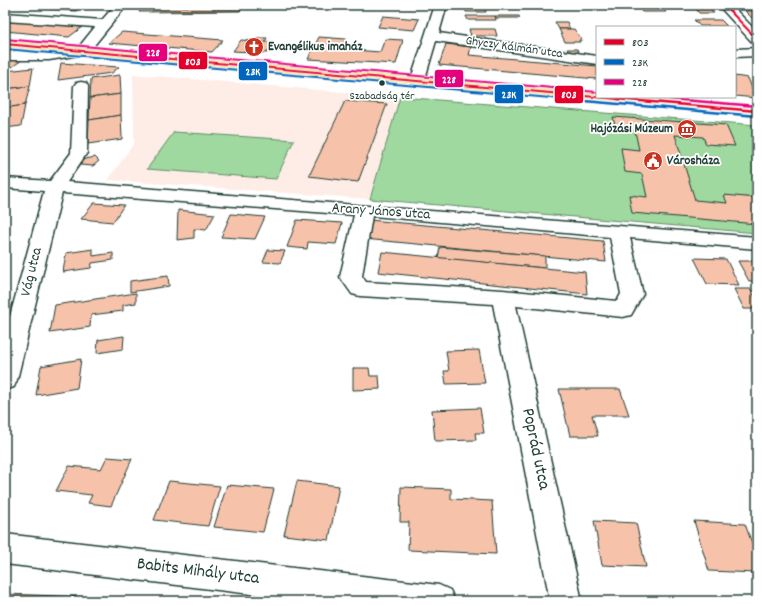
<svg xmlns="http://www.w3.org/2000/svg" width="762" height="606" font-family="Dekko,sans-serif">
	<rect width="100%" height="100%" fill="#fff"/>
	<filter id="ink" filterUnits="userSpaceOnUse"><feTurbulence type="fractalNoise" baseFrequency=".025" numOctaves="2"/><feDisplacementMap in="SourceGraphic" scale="8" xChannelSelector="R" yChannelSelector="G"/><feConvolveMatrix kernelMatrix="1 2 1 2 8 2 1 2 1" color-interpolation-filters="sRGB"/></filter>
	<g filter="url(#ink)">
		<path fill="#fdede6" d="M133,74L400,97L370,199L108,180L134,143Z"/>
		<g fill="#a0d99f" stroke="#608b6a">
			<path d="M400,97L757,125V233L370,199Z"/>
			<path d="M174,132L294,140L276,179L147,169Z"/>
		</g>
		<g fill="#f7c2aa" stroke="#1f3d34">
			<path d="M55,5H84L76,11L50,9Z"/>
			<path d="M464,5H484L486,12H466Z"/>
			<path d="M242,6L240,11L139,12L142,7Z"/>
			<path d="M637,6H661L666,12H642Z"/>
			<path d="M674,6H694L696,9H677Z"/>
			<path d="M694,6H707L714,13H699Z"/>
			<path d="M741,6H754L757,9H744Z"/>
			<path d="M745,11H757V19H753Z"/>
			<path d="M383,16L419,19L414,30L378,27Z"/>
			<path d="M466,16H495L496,20H468Z"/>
			<path d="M495,16H519L520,18H496Z"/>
			<path d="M5,20L82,27L69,37L5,31Z"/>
			<path d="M694,20H721L727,26H700Z"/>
			<path d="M555,22H567L570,29H559Z"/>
			<path d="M469,29H495L497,36H471Z"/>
			<path d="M559,29H574L582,40H579L580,42H565Z"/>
			<path d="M122,32L223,40L212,52L109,43Z"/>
			<path d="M319,37L346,39L341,49L380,52L385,39L403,40L396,64L308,59Z"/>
			<path d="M258,38H267L265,42H274L267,53L233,51L241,40L256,41Z"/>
			<path d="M446,44L471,47L469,55L597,66V79L439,65Z"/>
			<path d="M567,49H577L580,54H569Z"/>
			<path d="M5,58L22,60L12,67L5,68Z"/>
			<path d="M61,63L119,67L112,73L58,80Z"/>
			<path d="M33,68L30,86L5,89L6,71Z"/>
			<path d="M120,75L121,94L90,98L91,79Z"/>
			<path d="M735,76L748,78L756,98L735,96Z"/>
			<path d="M30,86L25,105L5,108V89Z"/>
			<path d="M121,94V115L89,120L90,98Z"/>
			<path d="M345,101L387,104L358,182L309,176Z"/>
			<path d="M25,105L21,126L5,128V108Z"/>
			<path d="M121,115L122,139L88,144L89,120Z"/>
			<path d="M613,117L726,125L735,146L706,144L703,137L675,135L695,200L727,203L724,195L757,198V224L632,213L629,195L647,197L642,174L625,172L621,148L639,150L635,131L616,130Z"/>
			<path d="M95,157L99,161L93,166L80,165L81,160Z"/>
			<path d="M94,203L124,205L113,222L81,219Z"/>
			<path d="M178,210L215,214L206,230L194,229V238L177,240Z"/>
			<path d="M231,214L265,217L255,239L221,237Z"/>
			<path d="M297,220L342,223L336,244L308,242L307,249L287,247Z"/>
			<path d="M369,220L603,241L606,262L364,239Z"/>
			<path d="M440,247L545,256V268L438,258Z"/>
			<path d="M93,249V256L113,253V260L92,263L91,268L63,272L66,253Z"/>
			<path d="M268,250L285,251L280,263L263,262Z"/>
			<path d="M382,252L585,272L587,294L378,272Z"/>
			<path d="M694,258L726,259L739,285L707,284Z"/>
			<path d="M738,261H757V281H749Z"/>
			<path d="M168,276L169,286L130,292V281Z"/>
			<path d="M734,289H751L757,301V309H744Z"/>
			<path d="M136,293V303L123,305V311L91,315L90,327L50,333L55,305Z"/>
			<path d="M124,336L123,349L97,353L98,340Z"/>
			<path d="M479,350L485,383L446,384L444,371H449L446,351Z"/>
			<path d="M81,359L77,388L36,395L41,366Z"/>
			<path d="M353,368H369L370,376H379L380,389L353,390Z"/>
			<path d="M559,389H620L629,415H592L598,436H570Z"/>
			<path d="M480,408L484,433H475L476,440L435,441L432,410Z"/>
			<path d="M107,457L132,459L111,506L88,503L92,495L56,491L69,466L101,469Z"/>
			<path d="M169,481L220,486L208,526L154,520Z"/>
			<path d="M297,481L339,486L329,540L284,535Z"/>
			<path d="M227,485L274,489L263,532L214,527Z"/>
			<path d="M401,487L451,489V499L492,501L496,554L408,550L409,522H400Z"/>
			<path d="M594,521L636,523L646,567L602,565Z"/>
			<path d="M694,521L745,524L757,557V573L709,571Z"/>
			<path d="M5,594L87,597L85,601H5Z"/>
		</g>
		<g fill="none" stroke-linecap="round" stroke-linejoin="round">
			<g stroke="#1f3d34" stroke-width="3">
				<g id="minor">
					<path d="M115,5H127L87,54L49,60H5V52H49L78,48L95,27L5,21V13L102,20Z"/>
					<path d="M435,5H447L439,33L597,56V64L436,41L424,82L422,85H412L410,82Z"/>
					<path d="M718,5H731L757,32V43L752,42Z"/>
					<path d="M757,48V56L735,57V49Z"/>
					<path d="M81,82L86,83L88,86L87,153L67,182L757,237V249L630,238L643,294L631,315L623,317L516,306L582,601H550L493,304L360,296L352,294L340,277L354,215L62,193L17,380L14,387L5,390V335L44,191L5,188V178L50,181L71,153L74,86L76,83ZM372,216L610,237L621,294L617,301L503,290L366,282L362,276Z"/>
					<path d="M5,534L439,585L450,590L455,601H308L5,564Z"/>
				</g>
			</g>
			<g stroke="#1f3d34" stroke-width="3">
				<path id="major" d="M5,40L597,93V97H646L757,106V116L5,48Z"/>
			</g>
			<use href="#minor" fill="#fff" fill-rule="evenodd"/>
			<use href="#major" fill="#fbe080" fill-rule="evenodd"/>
			<g stroke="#fff" stroke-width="4">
				<g id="bus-1-far1">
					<path d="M724,5L757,39"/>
					<path d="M5,44L629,100"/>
				</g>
			</g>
			<g stroke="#fff" stroke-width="5">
				<path id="bus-1" d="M617,99L757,111"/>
			</g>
			<g stroke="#fff" stroke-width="4">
				<path id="bus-2-far1" d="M5,49L573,100"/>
			</g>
			<g stroke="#fff" stroke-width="5">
				<path id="bus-2" d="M561,99L757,116"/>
			</g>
			<g stroke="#fff" stroke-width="4">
				<g id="bus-3-far1">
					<path d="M5,39L597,92"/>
					<path d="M652,97L682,100"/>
				</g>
			</g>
			<g stroke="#fff" stroke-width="5">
				<path id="bus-3" d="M670,99L757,106"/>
			</g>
			<use href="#bus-1-far1" stroke="#e4002b" stroke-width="2"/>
			<use href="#bus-1" stroke="#e4002b" stroke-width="2.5"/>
			<use href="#bus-2-far1" stroke="#0065bd" stroke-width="2"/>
			<use href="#bus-2" stroke="#0065bd" stroke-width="2.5"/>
			<use href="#bus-3-far1" stroke="#e5007d" stroke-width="2"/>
			<use href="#bus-3" stroke="#e5007d" stroke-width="2.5"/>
		</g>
	</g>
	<defs>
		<g id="church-disc" transform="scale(1)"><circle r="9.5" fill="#c8321e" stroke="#fff"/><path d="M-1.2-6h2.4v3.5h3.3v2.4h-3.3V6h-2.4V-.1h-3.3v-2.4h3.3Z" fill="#fff"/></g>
		<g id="museum-disc" transform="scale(1)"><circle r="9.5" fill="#c8321e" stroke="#fff"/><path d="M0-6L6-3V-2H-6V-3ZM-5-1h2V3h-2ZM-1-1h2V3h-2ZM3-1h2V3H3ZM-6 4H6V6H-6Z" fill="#fff"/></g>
		<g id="civic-disc" transform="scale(1)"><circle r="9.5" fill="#c8321e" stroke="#fff"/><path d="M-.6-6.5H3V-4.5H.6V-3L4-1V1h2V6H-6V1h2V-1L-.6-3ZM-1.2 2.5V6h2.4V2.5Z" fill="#fff"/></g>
	</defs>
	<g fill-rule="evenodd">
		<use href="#church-disc" x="254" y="47"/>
		<use href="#museum-disc" x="687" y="129"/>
		<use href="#civic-disc" x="653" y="161"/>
	</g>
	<circle fill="#1f3d34" stroke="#fff" stroke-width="1.5" cx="382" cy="83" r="3.5"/>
	<g text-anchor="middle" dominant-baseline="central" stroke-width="3.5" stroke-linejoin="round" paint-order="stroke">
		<g font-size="12" fill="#1f3d34" stroke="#fff">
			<text x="382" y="96">Szabadság tér</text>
		</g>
		<g font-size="13" font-weight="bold" fill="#1f3d34" stroke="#fff" text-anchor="start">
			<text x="268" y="47">Evangélikus imaház</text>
			<text x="673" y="129" text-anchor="end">Hajózási Múzeum</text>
			<text x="667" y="161">Városháza</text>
		</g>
		<g font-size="13" fill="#1f3d34" stroke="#fff">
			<text transform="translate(514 48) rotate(8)">Ghyczy Kálmán utca</text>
		</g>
		<g font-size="15" fill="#1f3d34" stroke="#fff">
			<text transform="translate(381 212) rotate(4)">Arany János utca</text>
			<text transform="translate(32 272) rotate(-76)">Vág utca</text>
		</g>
		<g font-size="18" fill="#1f3d34" stroke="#fff">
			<text transform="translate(535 449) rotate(78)">Poprád utca</text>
			<text transform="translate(198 572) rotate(7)">Babits Mihály utca</text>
		</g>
	</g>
	<g stroke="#fff" stroke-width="1.5">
		<rect x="138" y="43" width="30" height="19" rx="4" fill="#e5007d"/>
		<rect x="178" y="51" width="30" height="19" rx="4" fill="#e4002b"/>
		<rect x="238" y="61" width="30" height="20" rx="4" fill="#0065bd"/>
		<rect x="434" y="69" width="30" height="19" rx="4" fill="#e5007d"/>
		<rect x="494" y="84" width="30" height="20" rx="4" fill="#0065bd"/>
		<rect x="554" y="85" width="30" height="19" rx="4" fill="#e4002b"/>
	</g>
	<g font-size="11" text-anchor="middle" font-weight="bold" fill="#fff">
		<text x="153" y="56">228</text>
		<text x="193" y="65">803</text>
		<text x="253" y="75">23K</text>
		<text x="449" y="83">228</text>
		<text x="509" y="98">23K</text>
		<text x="569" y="98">803</text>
	</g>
	<rect width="762" height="606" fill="none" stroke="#fff" stroke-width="20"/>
	<rect x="10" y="10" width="742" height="586" fill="none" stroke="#1f3d34" stroke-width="1.5" filter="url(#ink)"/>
	<rect x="596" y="26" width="140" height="72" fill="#ffffff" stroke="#a5b1ae"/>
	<rect x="604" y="39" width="20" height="6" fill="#e4002b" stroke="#a5b1ae"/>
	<text x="632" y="46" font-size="12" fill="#1f3d34">803</text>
	<rect x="604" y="59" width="20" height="6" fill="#0065bd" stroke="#a5b1ae"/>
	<text x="632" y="66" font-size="12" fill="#1f3d34">23K</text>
	<rect x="604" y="79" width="20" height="6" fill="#e5007d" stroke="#a5b1ae"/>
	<text x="632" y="86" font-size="12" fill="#1f3d34">228</text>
</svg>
